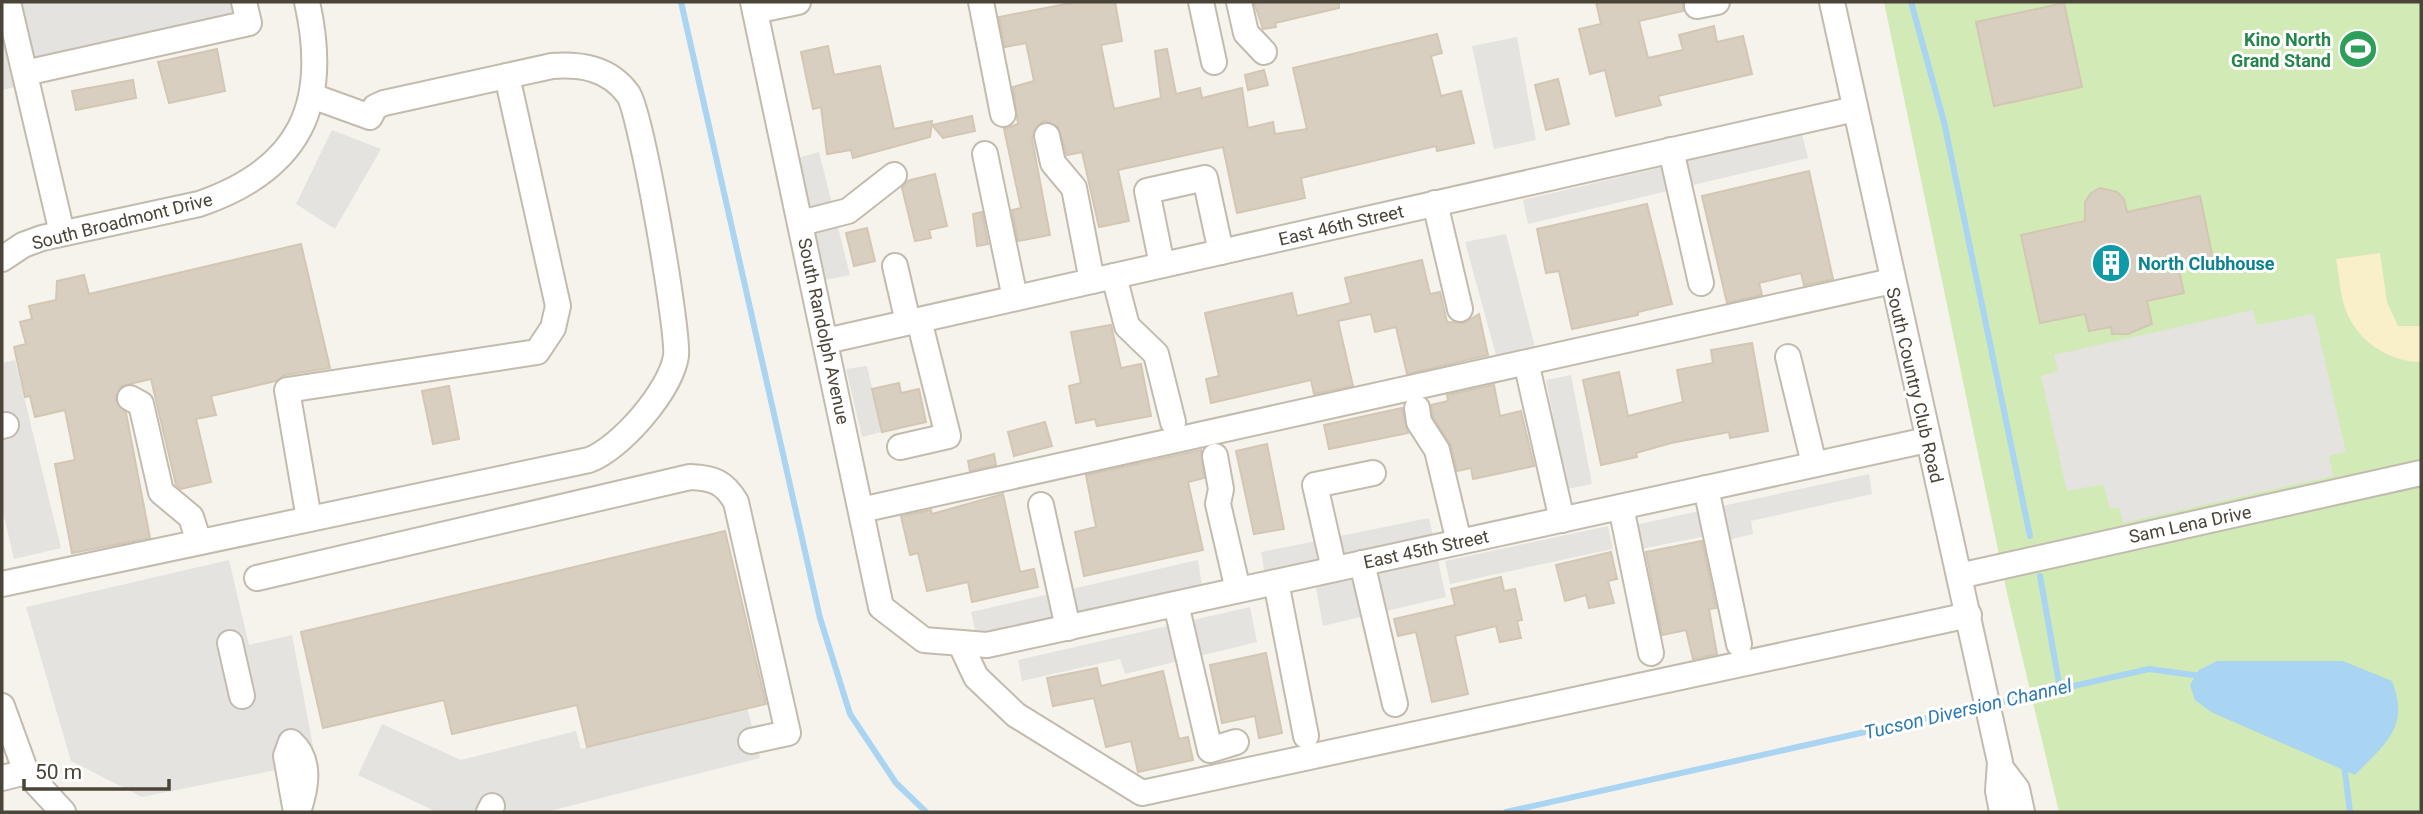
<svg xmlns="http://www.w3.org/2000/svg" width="2423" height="814" font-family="Roboto,sans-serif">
	<rect width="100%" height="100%" fill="#f6f3ec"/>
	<path fill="#d2eab5" d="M1884,2H2421V812H2059L2007,593Z"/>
	<path fill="#f9efc9" d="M2380,253L2387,302L2398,326H2421V362C2388,362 2356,340 2345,308C2340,293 2339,275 2336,259Z"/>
	<g fill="#e5e3e0">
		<path d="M2,2H252L259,33L2,90Z"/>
		<path d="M1517,37L1536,140L1494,149L1472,46Z"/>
		<path d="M332,130L381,149L335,229L296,204Z"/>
		<path d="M1802,134L1808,158L1528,224L1523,200Z"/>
		<path d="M819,152L850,275L820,281L794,159Z"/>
		<path d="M1506,234L1535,347L1496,355L1465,242Z"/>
		<path d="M2253,310L2257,325L2314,314L2346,452L2329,456L2333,476L2123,523L2119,507L2110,509L2103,484L2067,491L2041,376L2058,371L2054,355Z"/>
		<path d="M15,360L61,548L14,559L2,507V363Z"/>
		<path d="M867,366L882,432L862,437L846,369Z"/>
		<path d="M1571,375L1592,484L1567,489L1546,380Z"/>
		<path d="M1869,474L1872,494L1751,521L1753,534L1709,545L1706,536L1641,549L1635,525Z"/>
		<path d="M1429,518L1446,597L1323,626L1313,571L1266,581L1261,552Z"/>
		<path d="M1608,526L1613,549L1450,584L1445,561Z"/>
		<path d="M229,560L249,645L292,635L316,762L142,797L71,761L26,607Z"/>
		<path d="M1198,560L1203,592L978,642L971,612Z"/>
		<path d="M1250,607L1257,642L1125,674L1120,659L1022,681L1018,660Z"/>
		<path d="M747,707L760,758L546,812H437L358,775L382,724L461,760L576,731L581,749Z"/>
	</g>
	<path fill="#a9d4f2" d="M2217,661H2343L2392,681C2410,727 2386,743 2355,775L2211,712L2195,700L2190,685L2199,670Z"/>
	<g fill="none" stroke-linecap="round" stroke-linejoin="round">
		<g stroke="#a9d4f2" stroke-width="6">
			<path d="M681,2L820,618L850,714L896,783L926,812"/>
			<path d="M1911,2L1944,122L2030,536"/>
			<path d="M2040,576L2060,689"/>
			<path d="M1993,704L2149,669L2201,676"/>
			<path d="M2344,764L2350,812"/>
			<path d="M1506,812L1982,706"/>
		</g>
	</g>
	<g fill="#d8cfc1" stroke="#d3c7b4" stroke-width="2">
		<path d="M1076,2H1115L1122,41L1101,45L1114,109L1161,98L1155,51L1167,49L1176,94L1200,88L1202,98L1242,88L1248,128L1273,122L1275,134L1307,129L1293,68L1437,34L1442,53L1431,56L1441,96L1461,91L1474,143L1437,151L1436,146L1301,178L1305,198L1237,213L1223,147L1118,170L1129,221L1099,227L1082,152L1067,155L1058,127L1044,121L1037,126L1032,139L1050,235L1018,241L1012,210L1021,208L1004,129L1018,124L1013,87L1034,81L1026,43L1005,47L999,17Z"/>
		<path d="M1254,2H1339V8L1275,23L1276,27L1263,29Z"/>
		<path d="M1596,2H1683V11L1639,21L1648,58L1683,50L1679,35L1714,26L1717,42L1743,36L1752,74L1658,96L1661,105L1616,116L1605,70L1590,74L1579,29L1601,24Z"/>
		<path d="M2064,3L2082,87L1994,106L1976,22Z"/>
		<path d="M828,46L834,75L880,66L894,129L932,121L930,137L853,158L851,150L827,154L821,107L813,109L801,52Z"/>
		<path d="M217,49L225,91L169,103L158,62Z"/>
		<path d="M1264,70L1268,85L1248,90L1245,75Z"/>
		<path d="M1558,79L1569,124L1546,130L1535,85Z"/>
		<path d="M133,80L136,98L76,110L72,91Z"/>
		<path d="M972,116L975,131L943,138L932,125Z"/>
		<path d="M1809,171L1833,279L1804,285L1801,273L1759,283L1762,295L1727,303L1702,196Z"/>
		<path d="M935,174L947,226L929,230L931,238L915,241L902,188L907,181Z"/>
		<path d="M2100,188L2117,192L2124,199L2127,212L2200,196L2213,259L2178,266L2184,293L2147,301L2152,324L2128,334H2112L2111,327L2089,331L2085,314L2040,323L2021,235L2085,221V202L2091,193Z"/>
		<path d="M1647,204L1672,304L1638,312V315L1572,329L1559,271L1546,273L1537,229Z"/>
		<path d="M982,212L988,244L977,246L973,214Z"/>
		<path d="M867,228L875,261L854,266L846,233Z"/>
		<path d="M301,244L330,368L285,375L276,381L211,396L216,415L196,419L211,482L181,489L176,485L151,379L121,386L115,399L126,413L150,538L72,553L55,464L75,460L65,410L35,417L30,396L25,397L14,347L26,344L20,322L32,319L29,306L56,300L57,281L84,275L89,294Z"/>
		<path d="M1422,260L1430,294L1440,292L1447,322L1464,323L1479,314L1488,355L1407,374L1396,327L1375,332L1371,314L1338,321L1353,386L1314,394L1311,380L1211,403L1206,379L1219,376L1205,313L1292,293L1297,316L1351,303L1345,278Z"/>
		<path d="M1111,325L1121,368L1141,364L1151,416L1097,426L1095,419L1076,423L1069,386L1081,383L1071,332Z"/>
		<path d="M1752,343L1768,431L1730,438L1729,432L1671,443L1636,453L1637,457L1601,465L1583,380L1619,372L1628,416L1683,402L1677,370L1713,363L1711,350Z"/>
		<path d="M899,383L901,393L919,389L926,422L882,432L872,389Z"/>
		<path d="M1494,385L1500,416L1521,411L1534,466L1473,479L1471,468L1457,471L1451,446L1433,417L1431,405L1448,401L1447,395Z"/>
		<path d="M449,386L459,439L433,444L422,391Z"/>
		<path d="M1402,408L1408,433L1329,449L1324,425Z"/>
		<path d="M1045,422L1052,446L1014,456L1008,432Z"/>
		<path d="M1267,444L1284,529L1254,534L1236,451Z"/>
		<path d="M1201,450L1204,478L1188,482L1203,550L1084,576L1075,532L1096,527L1086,475Z"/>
		<path d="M994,454L996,465L970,471L968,461Z"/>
		<path d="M1003,494L1020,572L1034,569L1038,587L972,602L968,582L927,591L918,553L910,555L901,516L931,510L932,514Z"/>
		<path d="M725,531L766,704L587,747L577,705L452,734L444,700L323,728L301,632Z"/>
		<path d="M1702,541L1716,608L1709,609L1717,654L1693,659L1686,630L1662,635L1646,552Z"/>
		<path d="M1611,552L1617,579L1608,581L1614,603L1589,608L1586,595L1565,601L1556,565Z"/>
		<path d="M1501,577L1504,591L1515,589L1522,620L1517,621L1521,638L1500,642L1496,626L1455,636L1468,694L1432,702L1416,632L1398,636L1394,619L1455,605L1451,589Z"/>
		<path d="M1266,653L1282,733L1259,738L1255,716L1222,723L1210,665Z"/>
		<path d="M1097,668L1101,686L1163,671L1179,739L1188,737L1193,760L1138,772L1131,741L1106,747L1094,698L1053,706L1047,678Z"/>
	</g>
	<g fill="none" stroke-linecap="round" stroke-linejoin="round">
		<g stroke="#c2bbae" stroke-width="28">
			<g id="minor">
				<path d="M8,2L62,233"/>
				<path d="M753,2L881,607L924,640L987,645L1927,440"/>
				<path d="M981,2L1003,114"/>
				<path d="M1201,2L1214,62"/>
				<path d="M1239,2L1246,33L1264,52"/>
				<path d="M1832,2L2000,762L1998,791L2002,812"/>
				<path d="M1697,6L1717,2"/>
				<path d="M755,11L798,2"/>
				<path d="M25,73L249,23L244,2"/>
				<path d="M1047,136L1053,163L1074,188L1092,281"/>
				<path d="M1671,150L1701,283"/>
				<path d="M985,154L1015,298"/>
				<path d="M1435,203L1460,309"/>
				<path d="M801,223L848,211L894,175"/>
				<path d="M2,259L23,245L42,238L199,204C301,169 330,104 307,2"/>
				<path d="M1162,265L1147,191L1205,178L1221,252"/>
				<path d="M895,266L908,322"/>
				<path d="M1114,276L1127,326L1156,354L1173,422"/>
				<path d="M826,341L1855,109"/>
				<path d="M1788,357L1814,464"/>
				<path d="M1529,375L1562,520"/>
				<path d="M130,398L141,404L161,492L191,517L199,542"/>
				<path d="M1417,408L1419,422L1437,450L1459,542"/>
				<path d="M2,426L6,425"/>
				<path d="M900,447L948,436L919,320"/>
				<path d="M1215,456L1221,489L1218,504L1238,590"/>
				<path d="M1706,488L1739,644"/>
				<path d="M1041,505L1068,628"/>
				<path d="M1621,507L1651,653"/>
				<path d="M861,510L1892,281"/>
				<path d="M309,519L287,390L537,352L553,328L558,306L507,76"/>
				<path d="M1362,563L1395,704"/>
				<path d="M1334,569L1315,485L1373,473"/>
				<path d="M1959,576L2421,473"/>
				<path d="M257,578L690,477C714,478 724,482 736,502L788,733L751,741"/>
				<path d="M1276,582L1306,736"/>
				<path d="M2,584L589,460C621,448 671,390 676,356C679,331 641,111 628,94C609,68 581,64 552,66L384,103L375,107L370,117L312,96"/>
				<path d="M1176,604L1210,750L1236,742"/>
				<path d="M230,643L242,696"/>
				<path d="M960,643L976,677L1016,715L1142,793L1969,615"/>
				<path d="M2,706L26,772L63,812"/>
				<path d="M2001,768L2017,789L2022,812"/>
				<path d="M2,778L26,772"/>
				<path d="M296,812L286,756L291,742C312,761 306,788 298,812"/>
				<path d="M489,812L492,806"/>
			</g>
		</g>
		<use href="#minor" stroke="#fff" stroke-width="24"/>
	</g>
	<defs>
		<g id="stadium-disc" transform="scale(2.0125)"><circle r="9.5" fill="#2e9e5b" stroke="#fff"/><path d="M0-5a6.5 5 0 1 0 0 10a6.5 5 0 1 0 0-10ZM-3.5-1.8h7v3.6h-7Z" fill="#fff"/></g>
		<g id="building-disc" transform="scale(2.0125)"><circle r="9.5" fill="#0f9aa8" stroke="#fff"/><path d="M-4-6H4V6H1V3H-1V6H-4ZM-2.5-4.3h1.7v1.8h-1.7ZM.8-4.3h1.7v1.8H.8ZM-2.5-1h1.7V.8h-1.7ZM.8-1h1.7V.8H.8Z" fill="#fff"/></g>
	</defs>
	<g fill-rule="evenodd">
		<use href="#stadium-disc" x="2358" y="49"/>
		<use href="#building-disc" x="2111" y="263"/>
	</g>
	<g text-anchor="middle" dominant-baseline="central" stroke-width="6" stroke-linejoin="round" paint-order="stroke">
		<g font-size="18" font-weight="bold" fill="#27864d" stroke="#fff" text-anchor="end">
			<text x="2331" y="39">Kino North<tspan x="2331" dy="21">Grand Stand</tspan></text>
		</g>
		<g font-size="18" fill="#4b4439" stroke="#fff">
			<text transform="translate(122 221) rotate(-14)">South Broadmont Drive</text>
			<text transform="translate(1341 225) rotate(-13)">East 46th Street</text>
			<text transform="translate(824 331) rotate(78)">South Randolph Avenue</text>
			<text transform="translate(1915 385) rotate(77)">South Country Club Road</text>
			<text transform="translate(2190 524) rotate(-12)">Sam Lena Drive</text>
			<text transform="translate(1426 549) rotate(-12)">East 45th Street</text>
		</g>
		<g font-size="18" font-weight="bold" fill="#0d838f" stroke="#fff" text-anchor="start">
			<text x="2138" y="263">North Clubhouse</text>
		</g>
		<g font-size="19" font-style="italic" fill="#2e7ab2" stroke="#fff">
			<text transform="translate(1968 709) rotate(-13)">Tucson Diversion Channel</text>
		</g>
	</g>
	<rect width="2423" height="814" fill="none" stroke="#4b4439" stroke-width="7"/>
	<path d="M24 779v10h145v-10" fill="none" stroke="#4b4439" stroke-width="3.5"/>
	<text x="35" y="779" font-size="21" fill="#4b4439" stroke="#ffffff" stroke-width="5" paint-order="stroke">50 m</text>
</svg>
